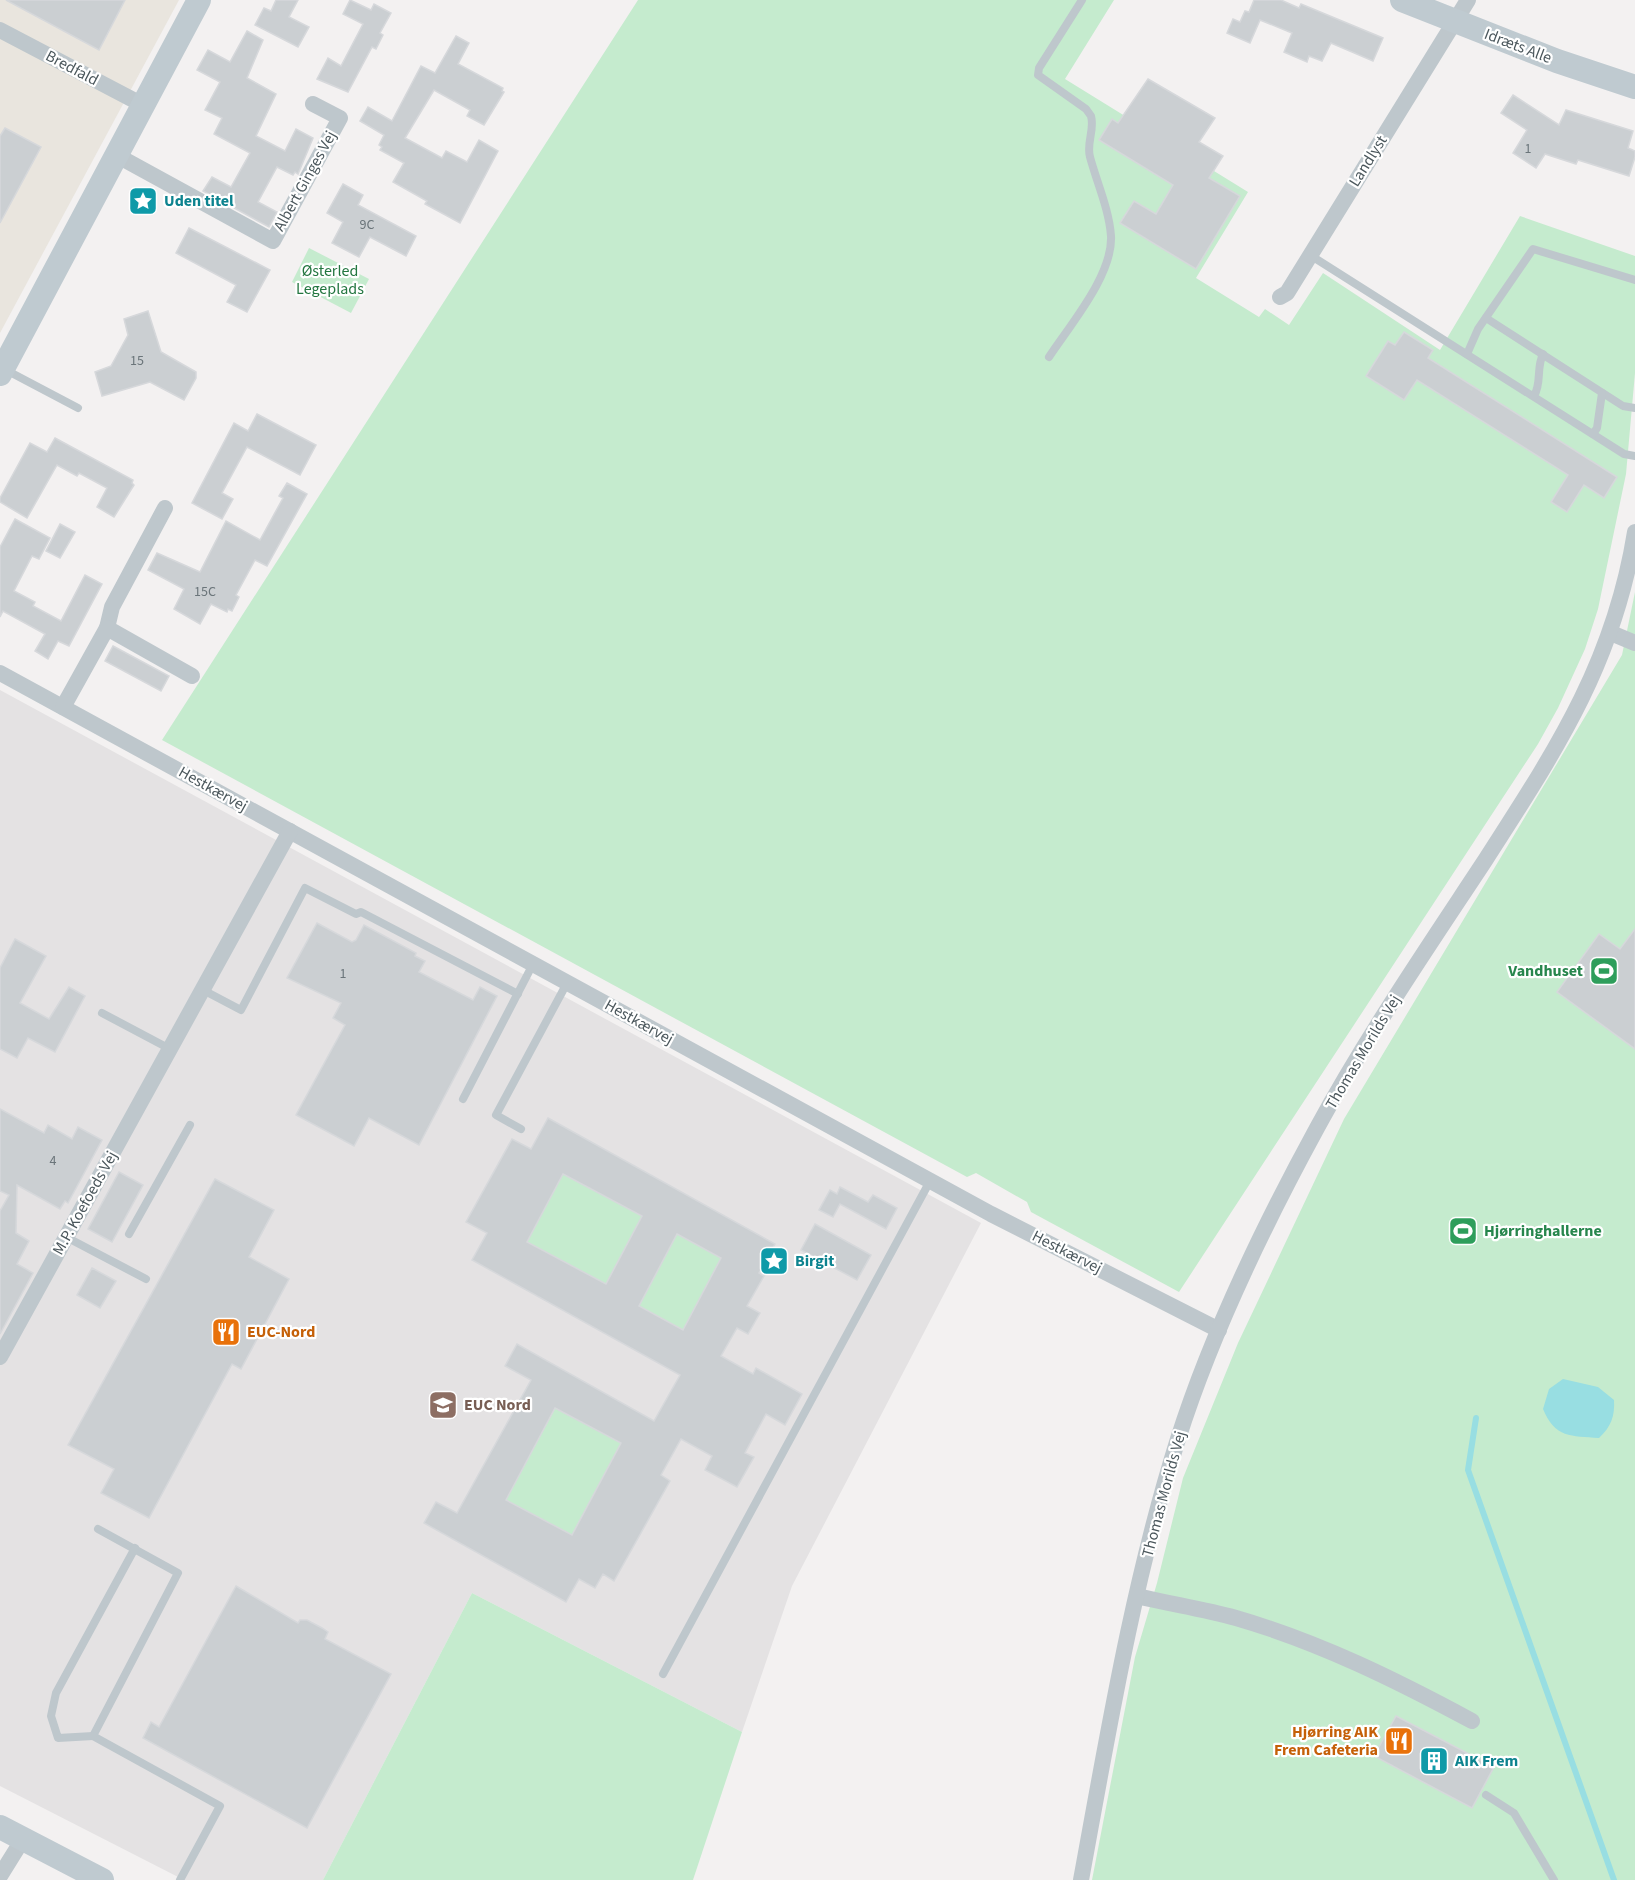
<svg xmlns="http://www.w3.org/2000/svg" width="1635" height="1880" font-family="'Source Sans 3',sans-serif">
	<rect width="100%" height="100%" fill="#f3f1f1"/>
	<path fill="#e9e5de" d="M0,0H179L0,333Z"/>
	<path fill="#e4e2e3" d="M0,690L981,1223L792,1586L742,1732L472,1593L323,1880H184L0,1786Z"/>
	<g fill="#c5ebce">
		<path d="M638,0H1114L1065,79L1248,192L1196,278L1259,317L1265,309L1289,325L1323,273L1440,350L1520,216L1635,256V373L1626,474L1598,609L1585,649L1558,708L1538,744L1179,1292L1031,1212L1027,1202L976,1173L967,1177L162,740Z"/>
		<path d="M309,248L369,279L351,313L292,282Z"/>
		<path d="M1635,592V1880H1092L1135,1657L1157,1583L1183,1478L1238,1343L1344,1119L1622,655Z"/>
		<path d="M563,1174L642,1216L604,1287L567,1263L525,1246Z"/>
		<path d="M677,1234L721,1258L683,1330L639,1306Z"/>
		<path d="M556,1407L621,1443L565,1547L551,1524L506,1500Z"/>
		<path d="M472,1593L742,1732L693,1880H323Z"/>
	</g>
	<path fill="#98dee2" d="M1563,1379L1598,1387L1614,1400C1615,1416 1611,1427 1599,1438C1571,1436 1555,1438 1543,1409L1549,1389Z"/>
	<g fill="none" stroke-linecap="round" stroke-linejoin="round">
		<path stroke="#98dee2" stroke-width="6" d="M1476,1418L1468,1470L1614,1880"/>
	</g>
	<g fill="#cbcfd2" stroke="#d6d8db" stroke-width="1.5" fill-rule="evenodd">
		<path d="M6,0H125L99,50Z"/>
		<path d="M276,0H298L289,17L309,27L298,47L255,25L264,8L271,11Z"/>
		<path d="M350,0L371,10L374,4L391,13L380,33L383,35L376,49L372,47L348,92L317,79L328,58L341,66L363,24L343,14Z"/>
		<path d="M1254,0H1281L1299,8L1301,4L1383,38L1373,61L1331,43L1322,61L1309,56L1307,62L1284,52L1292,33L1260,20L1250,43L1227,33L1233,19L1240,22L1245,11L1249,12Z"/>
		<path d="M247,31L263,40L247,78L276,94L256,136L285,151L296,129L313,138L298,174L295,172L293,175L277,167L258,202L277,212L269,227L203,191L212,177L231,187L250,153L214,134L222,118L205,110L220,82L197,70L208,50L230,62Z"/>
		<path d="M456,36L469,43L458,64L503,88L502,91L504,92L484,125L467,116L470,110L434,90L405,138L442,158L446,151L467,162L479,140L498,151L460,223L425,204L427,201L393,182L404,163L380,150L382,147L379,145L384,135L360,121L368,107L392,121L421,66L435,73Z"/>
		<path d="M1148,79L1215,118L1199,142L1223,156L1209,178L1240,196L1196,269L1120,223L1134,201L1156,214L1173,185L1099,140L1112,119L1118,123Z"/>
		<path d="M1513,95L1559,125L1566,110L1633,131L1628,148L1635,151V157L1629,176L1578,160L1576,164L1545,154L1536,168L1513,153L1527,130L1501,113Z"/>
		<path d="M5,128L41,147L0,223V136Z"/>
		<path d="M343,184L363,195L358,205L416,236L406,256L370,237L359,257L332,243L343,222L327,213Z"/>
		<path d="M189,228L270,270L247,312L227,302L236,285L176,253Z"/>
		<path d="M148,311L161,352L196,372V378L184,400L150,382L102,396L95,372L111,366L128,335L124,319Z"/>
		<path d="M1404,332L1433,350L1428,358L1617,477L1604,498L1584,485L1567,512L1551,502L1568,475L1417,380L1404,400L1366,376L1388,341L1395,345Z"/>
		<path d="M257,414L316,445L300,475L247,447L222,493L233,499L222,519L192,503L234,423L248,431Z"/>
		<path d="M55,438L133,480L132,483L134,485L114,517L97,507L107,488L79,473L77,476L57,465L27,518L0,502V498L30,443L47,452Z"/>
		<path d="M287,483L307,494L267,566L255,560L236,595L239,597L232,611L228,609L227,612L211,604L200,624L174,609L184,589L148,570L157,553L200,572L226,521L260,540L283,498L279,496Z"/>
		<path d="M15,519L50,538L39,559L32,556L14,591L35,602L33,606L61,621L85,575L102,584L69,646L58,641L48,659L35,651L45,634L3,611L0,617V547Z"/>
		<path d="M60,524L75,532L60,558L46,551Z"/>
		<path d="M113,646L169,676L161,691L105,661Z"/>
		<path d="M317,923L352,942L356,940L364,925L416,953L415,956L425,961L419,972L473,1000L480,987L497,996L419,1145L369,1118L354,1146L296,1115L345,1025L333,1018L341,1003L287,978Z"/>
		<path d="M1635,929V1049L1557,992L1599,934L1620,949Z"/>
		<path d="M15,939L46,956L20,1003L49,1019L69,987L85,996L55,1052L28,1038L17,1058L0,1049V968Z"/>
		<path d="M0,1109L44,1133L48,1125L72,1139L78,1127L102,1140L68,1203L65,1201L60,1209L17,1185L16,1233L29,1241L17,1264L33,1273L0,1334V1211L9,1195L0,1191Z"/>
		<path d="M548,1118L775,1244L759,1273L764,1276L747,1306L760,1313L748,1334L737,1328L721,1356L753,1374L756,1368L802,1394L785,1425L766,1414L745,1453L754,1457L737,1487L705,1470L712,1456L681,1439L661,1475L670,1481L614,1581L603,1574L595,1588L579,1579L566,1602L424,1523L436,1502L457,1513L531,1380L505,1366L517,1344L654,1421L680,1375L472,1260L487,1233L466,1222L512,1139L531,1149ZM563,1174L642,1216L606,1284L527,1242ZM677,1234L721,1258L683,1330L639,1306ZM555,1408L621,1443L572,1535L506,1500Z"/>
		<path d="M119,1172L143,1185L112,1242L88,1229Z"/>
		<path d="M215,1179L274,1210L249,1257L289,1279L241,1369L232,1364L149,1518L101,1493L114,1469L68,1445Z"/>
		<path d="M840,1187L868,1202L873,1195L897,1208L886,1229L840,1204L833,1217L819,1210L830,1190L837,1194Z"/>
		<path d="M815,1224L871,1255L857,1280L801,1250Z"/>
		<path d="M92,1268L116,1281L100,1308L77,1295Z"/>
		<path d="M236,1586L298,1623L300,1620H307L322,1628L328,1632L325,1639L391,1674L307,1828L143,1738L151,1722L159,1727Z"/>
		<path d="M1396,1716L1494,1767L1472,1808L1374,1756Z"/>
	</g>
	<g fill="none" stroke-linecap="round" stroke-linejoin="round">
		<g stroke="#bec7cc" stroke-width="8">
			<path d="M1310,255L1624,454L1635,456"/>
			<path d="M1486,318L1623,406L1635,408"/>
			<path d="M1467,354L1478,329L1533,249L1635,280"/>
			<path d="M1049,357C1070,325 1113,275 1111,236C1109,209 1097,183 1090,157C1086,143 1095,130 1091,116L1086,109L1038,75L1039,68L1082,0"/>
			<path d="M4,369L78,408"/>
			<path d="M1534,396C1542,383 1536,368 1543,354"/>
			<path d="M1593,434L1597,428L1602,393"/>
			<path d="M203,990L241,1010L305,888L356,914L361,912L518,994"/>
			<path d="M102,1013L170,1049"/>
			<path d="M463,1099L533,964"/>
			<path d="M521,1129L496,1115L567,983"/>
			<path d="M129,1234L190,1125"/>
			<path d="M66,1237L146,1279"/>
			<path d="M98,1529L178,1573L93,1736L220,1806L180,1880"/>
			<path d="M663,1674L930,1181"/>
			<path d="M93,1736L58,1738L51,1716L56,1693L135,1548"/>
			<path d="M1486,1795L1514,1813L1554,1880"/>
		</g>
		<g stroke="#bec7cc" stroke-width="16">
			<path d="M0,30L143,105"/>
			<path d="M116,155L273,241L340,118L313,104"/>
			<path d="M1280,297L1287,293L1468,0"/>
			<path d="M107,628L112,607L165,508"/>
			<path d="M1611,633L1635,643"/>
			<path d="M0,673L991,1214L1219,1330"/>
			<path d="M63,707L107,628L192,676"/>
			<path d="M0,1357L290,831"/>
			<path d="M1137,1596C1170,1604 1203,1609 1236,1618C1319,1642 1396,1680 1472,1721"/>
			<path d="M0,1876L23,1839"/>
			<path d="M1081,1880C1108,1733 1133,1582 1178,1439C1212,1332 1263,1227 1317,1128C1367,1036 1428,947 1486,859C1556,750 1614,663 1635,532"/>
		</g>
		<g stroke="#bfcad0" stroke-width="24">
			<path d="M1402,0L1557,61L1635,87"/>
			<path d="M0,374L199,0"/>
			<path d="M0,1827L102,1880"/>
		</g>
	</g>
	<defs>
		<g id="sight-square" transform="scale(1.5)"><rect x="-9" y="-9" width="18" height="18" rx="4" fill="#0f9aa8" stroke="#fff"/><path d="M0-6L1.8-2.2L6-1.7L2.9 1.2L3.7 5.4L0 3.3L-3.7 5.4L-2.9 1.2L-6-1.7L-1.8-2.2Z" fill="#fff"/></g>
		<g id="stadium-square" transform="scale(1.5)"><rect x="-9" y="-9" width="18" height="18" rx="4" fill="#2e9e5b" stroke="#fff"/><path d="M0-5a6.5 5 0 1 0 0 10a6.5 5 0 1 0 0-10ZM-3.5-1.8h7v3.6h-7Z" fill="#fff"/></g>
		<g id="restaurant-square" transform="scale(1.5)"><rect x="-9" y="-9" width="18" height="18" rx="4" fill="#e8710a" stroke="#fff"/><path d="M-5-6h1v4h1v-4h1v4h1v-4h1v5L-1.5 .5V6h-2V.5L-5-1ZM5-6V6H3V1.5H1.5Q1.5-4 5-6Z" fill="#fff"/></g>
		<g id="school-square" transform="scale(1.5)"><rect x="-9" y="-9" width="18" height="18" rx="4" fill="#8d6e63" stroke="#fff"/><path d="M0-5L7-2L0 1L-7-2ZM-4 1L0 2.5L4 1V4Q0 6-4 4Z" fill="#fff"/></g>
		<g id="building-square" transform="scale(1.5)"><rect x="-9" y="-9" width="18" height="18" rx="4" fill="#0f9aa8" stroke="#fff"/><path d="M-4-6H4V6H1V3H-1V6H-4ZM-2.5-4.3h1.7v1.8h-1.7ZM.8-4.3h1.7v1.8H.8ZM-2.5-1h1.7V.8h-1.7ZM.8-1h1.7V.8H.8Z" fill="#fff"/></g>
	</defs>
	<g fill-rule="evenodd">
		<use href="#sight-square" x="143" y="201"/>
		<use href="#stadium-square" x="1604" y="971"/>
		<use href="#stadium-square" x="1463" y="1231"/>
		<use href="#sight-square" x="774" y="1261"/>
		<use href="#restaurant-square" x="226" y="1332"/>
		<use href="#school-square" x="443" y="1405"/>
		<use href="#restaurant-square" x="1399" y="1741"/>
		<use href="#building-square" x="1434" y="1761"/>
	</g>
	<g text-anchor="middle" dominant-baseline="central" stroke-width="4.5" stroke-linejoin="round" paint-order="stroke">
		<g font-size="14" fill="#6b757a">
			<text x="1528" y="149">1</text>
			<text x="367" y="225">9C</text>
			<text x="137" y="361">15</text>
			<text x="205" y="592">15C</text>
			<text x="343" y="974">1</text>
			<text x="53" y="1161">4</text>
		</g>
		<g font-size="16" fill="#4b575c" stroke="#fff">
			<text transform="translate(1518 46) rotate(21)">Idræts Alle</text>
			<text transform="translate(72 68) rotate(28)">Bredfald</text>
			<text transform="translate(1368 161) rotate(-58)">Landlyst</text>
			<text transform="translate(305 181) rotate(-61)">Albert Ginges Vej</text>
			<text transform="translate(213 789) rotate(29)">Hestkærvej</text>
			<text transform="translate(639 1022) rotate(29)">Hestkærvej</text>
			<text transform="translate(1363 1052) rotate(-59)">Thomas Morilds Vej</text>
			<text transform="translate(85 1203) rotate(-61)">M.P. Koefoeds Vej</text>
			<text transform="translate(1067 1252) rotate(27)">Hestkærvej</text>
			<text transform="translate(1164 1494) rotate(-75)">Thomas Morilds Vej</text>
		</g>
		<g font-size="16" font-weight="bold" fill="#0d838f" stroke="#fff" text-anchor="start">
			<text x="164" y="201">Uden titel</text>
			<text x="795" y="1261">Birgit</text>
			<text x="1455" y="1761">AIK Frem</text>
		</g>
		<g font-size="16" fill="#237640" stroke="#fff">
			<text x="330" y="271">Østerled<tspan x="330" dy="18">Legeplads</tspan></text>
		</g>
		<g font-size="16" font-weight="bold" fill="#27864d" stroke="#fff" text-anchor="end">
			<text x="1583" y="971">Vandhuset</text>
			<text x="1484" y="1231" text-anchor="start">Hjørringhallerne</text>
		</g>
		<g font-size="16" font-weight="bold" fill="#c56008" stroke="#fff" text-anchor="start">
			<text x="247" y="1332">EUC-Nord</text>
			<text x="1378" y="1732" text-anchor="end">Hjørring AIK<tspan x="1378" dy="18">Frem Cafeteria</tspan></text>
		</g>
		<g font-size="16" font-weight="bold" fill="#785e54" stroke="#fff" text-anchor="start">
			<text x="464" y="1405">EUC Nord</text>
		</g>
	</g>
</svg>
